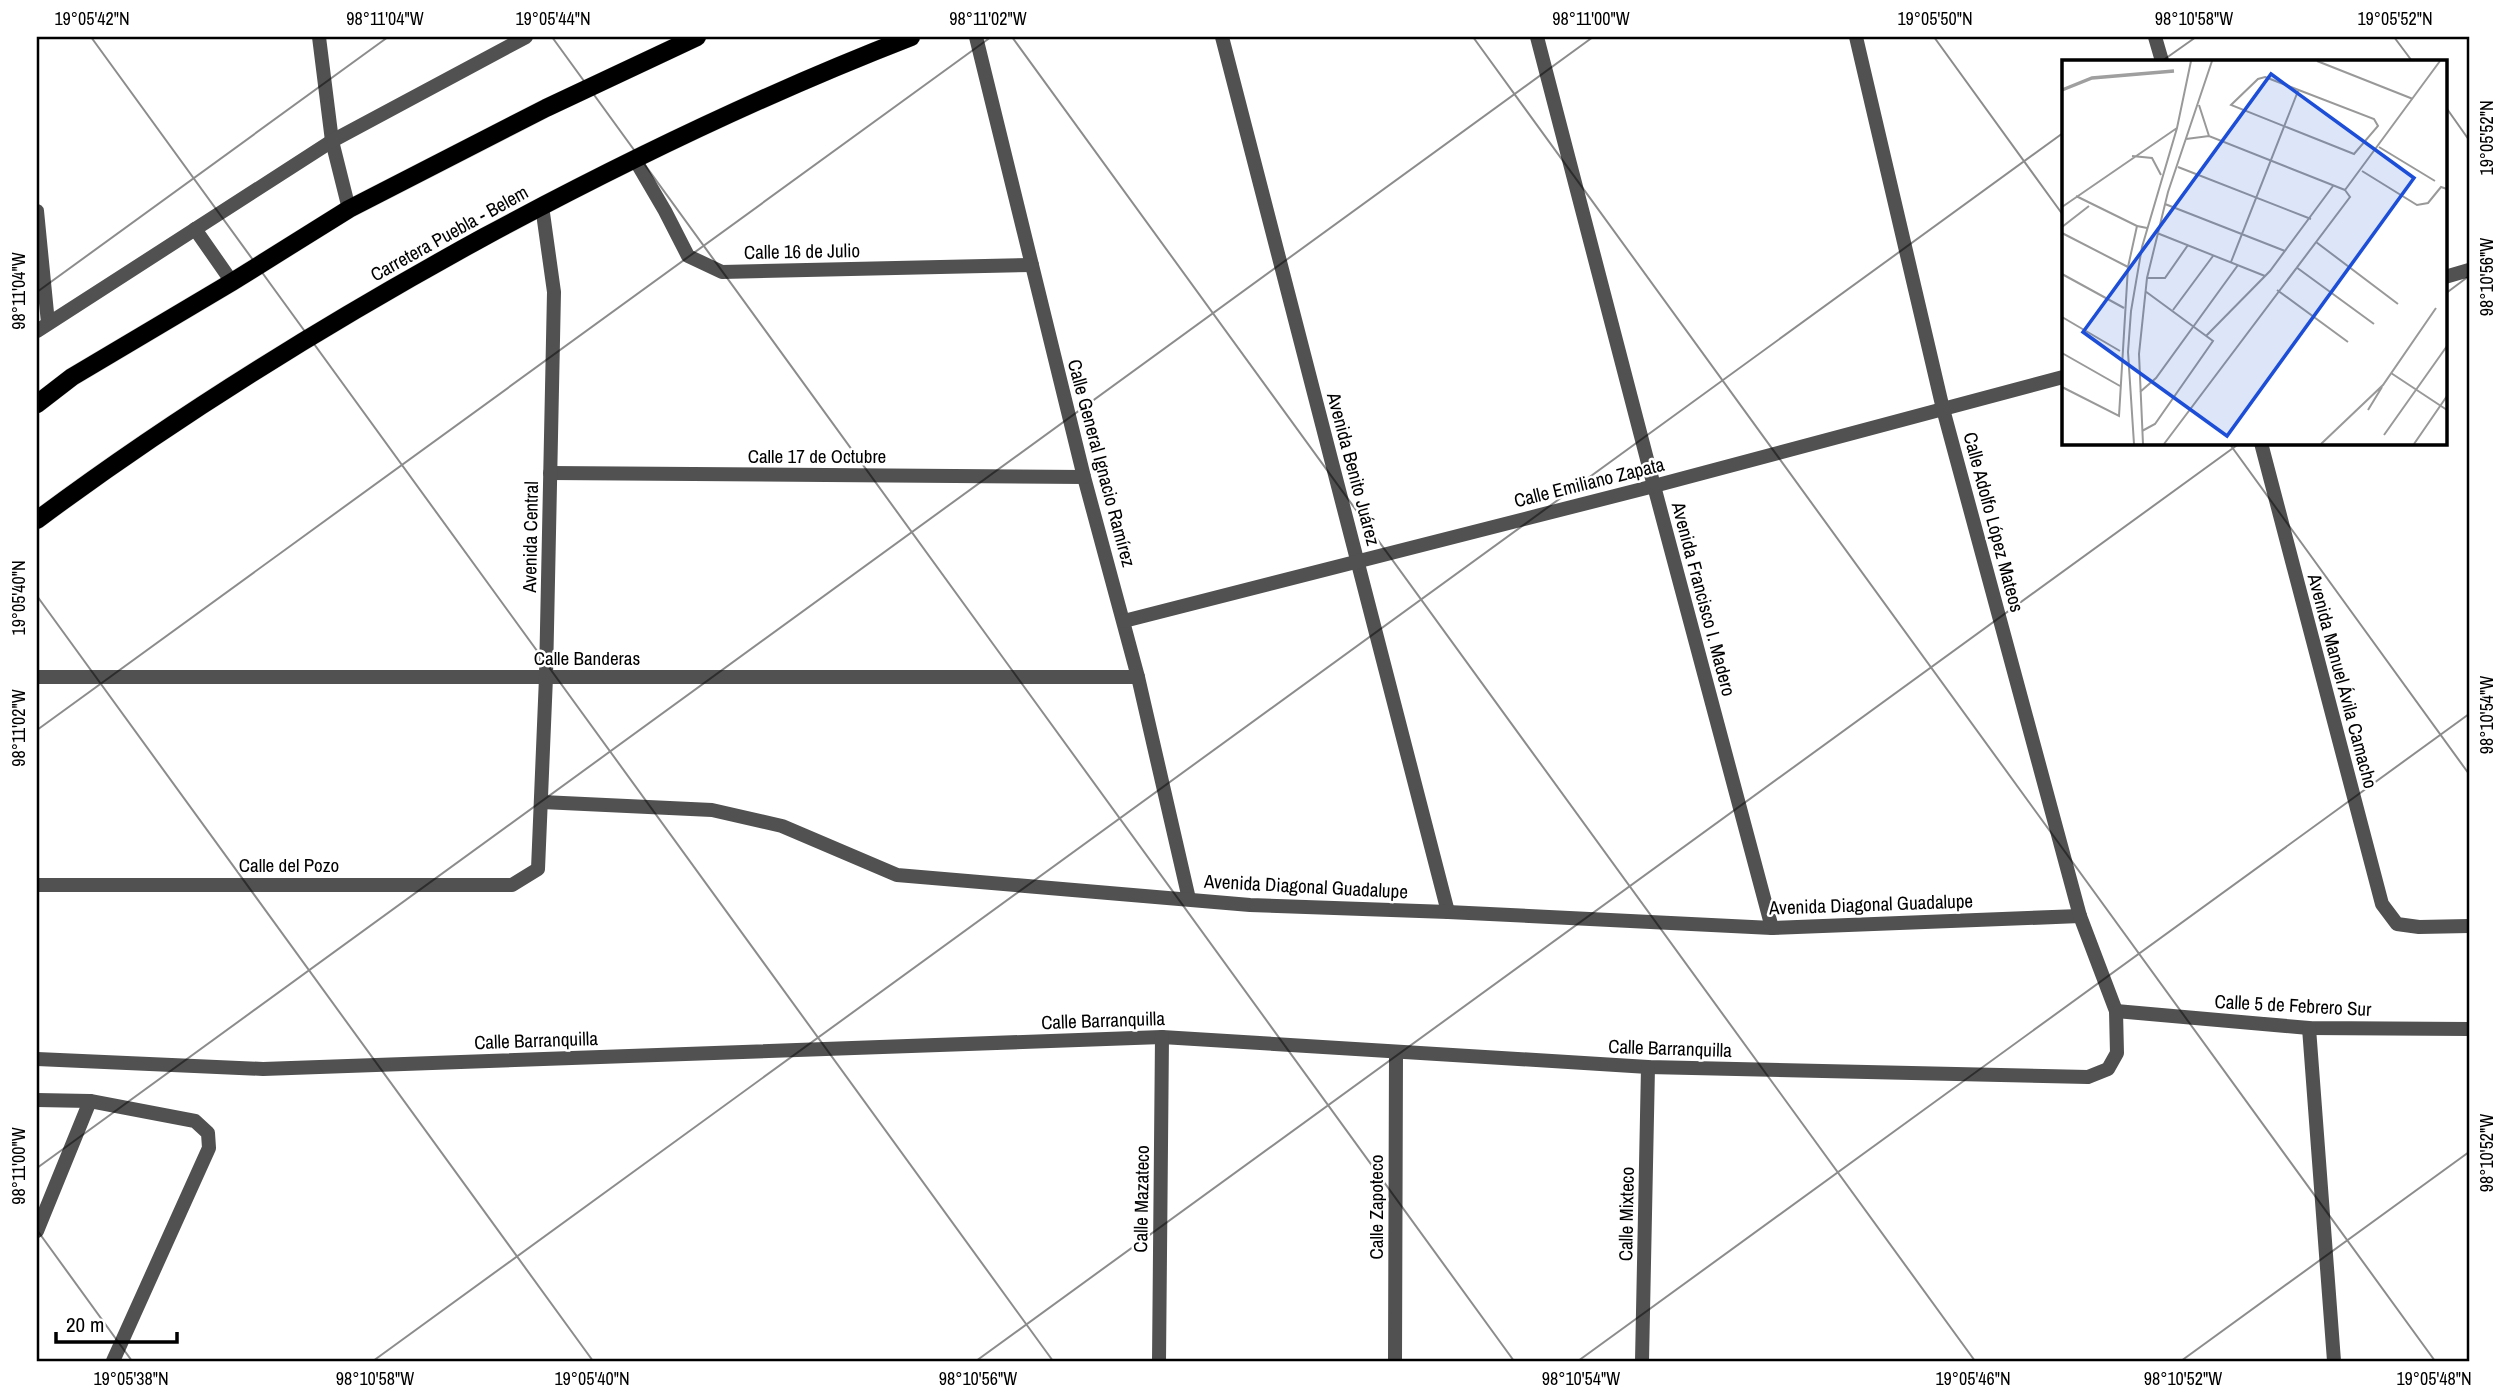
<svg xmlns="http://www.w3.org/2000/svg" width="2506" height="1398" font-family="'Archivo Narrow',sans-serif">
	<rect width="100%" height="100%" fill="#fff"/>
	<g fill="none" stroke-linecap="round" stroke-linejoin="round">
		<g stroke="#dbdbdb" stroke-width="19">
			<g id="primary">
				<path d="M37,404L72,377L232,282L349,209L546,108L697,37"/>
				<path d="M37,520C179,414 329,322 484,237C623,162 764,94 911,37"/>
			</g>
		</g>
		<g stroke="#515151" stroke-width="14">
			<path d="M37,1100L90,1101L195,1121L208,1133L209,1148L113,1361"/>
			<path d="M37,1231L90,1101"/>
		</g>
		<g stroke="#515151" stroke-width="14">
			<path d="M319,37L332,141L349,209"/>
			<path d="M976,37L1084,477L1138,677L1189,899"/>
			<path d="M1222,37L1448,912"/>
			<path d="M1537,37L1654,486L1772,928"/>
			<path d="M2155,37L2162,61"/>
			<path d="M634,158L665,211L688,256L722,272L1032,265"/>
			<path d="M37,211L48,323"/>
			<path d="M195,229L232,282"/>
			<path d="M2445,277L2469,270"/>
			<path d="M37,331L332,141L526,37"/>
			<path d="M2261,443L2382,904L2397,924L2419,927L2469,926"/>
			<path d="M550,473L1084,477"/>
			<path d="M1124,621L1654,486L2063,377"/>
			<path d="M37,677H1138"/>
			<path d="M542,802L712,810L782,826L897,875L1250,905L1448,912L1772,928L2080,916"/>
			<path d="M37,885H512L538,869L546,677L554,292L542,206"/>
			<path d="M2116,1011L2309,1028L2469,1029"/>
			<path d="M2309,1028L2334,1361"/>
			<path d="M37,1059L263,1069L1162,1037L1648,1067L2088,1077L2108,1069L2117,1053L2116,1011L2080,916L1943,409L1856,37"/>
			<path d="M1159,1361L1162,1037"/>
			<path d="M1395,1361L1396,1053"/>
			<path d="M1642,1361L1648,1067"/>
		</g>
		<use href="#primary" stroke="#000" stroke-width="18"/>
	</g>
	<path fill="none" stroke="#000" stroke-width="2" stroke-opacity="0.45" d="M91,37L1053,1361M552,37L1514,1361M1012,37L1975,1361M1473,37L2435,1361M1934,37L2063,215M2394,37L2412,61M2162,61L2196,37M2445,106L2469,140M37,292L388,37M2445,294L2469,276M2229,443L2469,774M37,596L593,1361M37,730L991,37M37,1168L1593,37M37,1230L132,1361M373,1361L2063,133M976,1361L2240,443M1578,1361L2469,714M2181,1361L2469,1152"/>
	<g text-anchor="middle" dominant-baseline="central" stroke-width="5" stroke-linejoin="round" paint-order="stroke">
		<g font-size="19" fill="#000" stroke="#fff">
			<text transform="translate(449 233) rotate(-29)">Carretera Puebla - Belem</text>
			<text transform="translate(802 251) rotate(-1)">Calle 16 de Julio</text>
			<text x="817" y="456">Calle 17 de Octubre</text>
			<text transform="translate(1102 463) rotate(75)">Calle General Ignacio Ramírez</text>
			<text transform="translate(1354 469) rotate(75)">Avenida Benito Juárez</text>
			<text transform="translate(1589 482) rotate(-14)">Calle Emiliano Zapata</text>
			<text transform="translate(1994 522) rotate(75)">Calle Adolfo López Mateos</text>
			<text transform="translate(530 537) rotate(-89)">Avenida Central</text>
			<text transform="translate(1704 599) rotate(75)">Avenida Francisco I. Madero</text>
			<text x="587" y="658">Calle Banderas</text>
			<text transform="translate(2343 681) rotate(75)">Avenida Manuel Ávila Camacho</text>
			<text x="289" y="865">Calle del Pozo</text>
			<text transform="translate(1306 886) rotate(3)">Avenida Diagonal Guadalupe</text>
			<text transform="translate(1871 904) rotate(-2)">Avenida Diagonal Guadalupe</text>
			<text transform="translate(2293 1005) rotate(3)">Calle 5 de Febrero Sur</text>
			<text transform="translate(1103 1020) rotate(-2)">Calle Barranquilla</text>
			<text transform="translate(536 1040) rotate(-2)">Calle Barranquilla</text>
			<text transform="translate(1670 1048) rotate(2)">Calle Barranquilla</text>
			<text transform="translate(1141 1199) rotate(-89)">Calle Mazateco</text>
			<text transform="translate(1376 1207) rotate(-90)">Calle Zapoteco</text>
			<text transform="translate(1626 1214) rotate(-89)">Calle Mixteco</text>
		</g>
	</g>
	<g transform="translate(2062 60)">
		<rect width="385" height="385" fill="#fff"/>
		<path fill="none" stroke="#9f9f9f" stroke-width="3.5" d="M0,30L30,18L112,11"/>
		<path fill="none" stroke="#999" stroke-width="2" d="M255,1L351,39M203,17L312,59L316,66L292,94L169,45L196,19ZM137,45L147,76M124,79L147,76L283,130M317,87L373,121M70,96L90,98L99,115M116,107L249,159M300,111L355,145L366,143L379,127L385,129M283,130L378,1M14,136L75,166M103,144L223,191M0,147L115,68M0,167L27,146M0,173L66,207M95,173L203,216M254,182L336,244M169,202L236,31M234,207L312,264M0,214L62,248M85,218H103L126,185M215,230L286,282M111,250L151,196M0,257L58,291M144,276L208,211L271,126M0,293L58,326M329,313L385,350M0,327L57,356L66,207L75,166L85,168M78,332L94,318L176,205M306,350L320,327M80,371L93,364L151,281L83,231M322,375L385,286M72,384L66,292L69,251L80,187L115,68L129,1M81,384L77,294L85,218L106,132L150,1M102,384L288,137L283,130M259,384L321,325L374,248M352,384L385,336"/>
		<path fill="#1d4ed8" fill-opacity="0.15" stroke="#1d4ed8" stroke-width="3.5" d="M209,14L352,118L165,376L21,272Z"/>
		<rect width="385" height="385" fill="none" stroke="#000" stroke-width="3.5"/>
	</g>
	<rect width="2506" height="1398" fill="none" stroke="#ffffff" stroke-width="77"/>
	<path d="M56 1332v10h121v-10" fill="none" stroke="#000000" stroke-width="3.5"/>
	<text x="66" y="1332" font-size="21" fill="#000000" stroke="#ffffff" stroke-width="5" paint-order="stroke">20 m</text>
	<rect x="38" y="38" width="2430" height="1322" fill="none" stroke="#000" stroke-width="2.5"/>
	<g font-size="18" text-anchor="middle" fill="#000">
		<text x="92" y="25">19°05'42"N</text>
		<text x="385" y="25">98°11'04"W</text>
		<text x="553" y="25">19°05'44"N</text>
		<text x="988" y="25">98°11'02"W</text>
		<text x="1591" y="25">98°11'00"W</text>
		<text x="1935" y="25">19°05'50"N</text>
		<text x="2194" y="25">98°10'58"W</text>
		<text x="2395" y="25">19°05'52"N</text>
		<text transform="translate(2487 138) rotate(-90)" y="6">19°05'52"N</text>
		<text transform="translate(2487 277) rotate(-90)" y="6">98°10'56"W</text>
		<text transform="translate(19 291) rotate(-90)" y="6">98°11'04"W</text>
		<text transform="translate(19 598) rotate(-90)" y="6">19°05'40"N</text>
		<text transform="translate(2487 715) rotate(-90)" y="6">98°10'54"W</text>
		<text transform="translate(19 728) rotate(-90)" y="6">98°11'02"W</text>
		<text transform="translate(2487 1153) rotate(-90)" y="6">98°10'52"W</text>
		<text transform="translate(19 1166) rotate(-90)" y="6">98°11'00"W</text>
		<text x="131" y="1385">19°05'38"N</text>
		<text x="375" y="1385">98°10'58"W</text>
		<text x="592" y="1385">19°05'40"N</text>
		<text x="978" y="1385">98°10'56"W</text>
		<text x="1581" y="1385">98°10'54"W</text>
		<text x="1973" y="1385">19°05'46"N</text>
		<text x="2183" y="1385">98°10'52"W</text>
		<text x="2434" y="1385">19°05'48"N</text>
	</g>
</svg>
